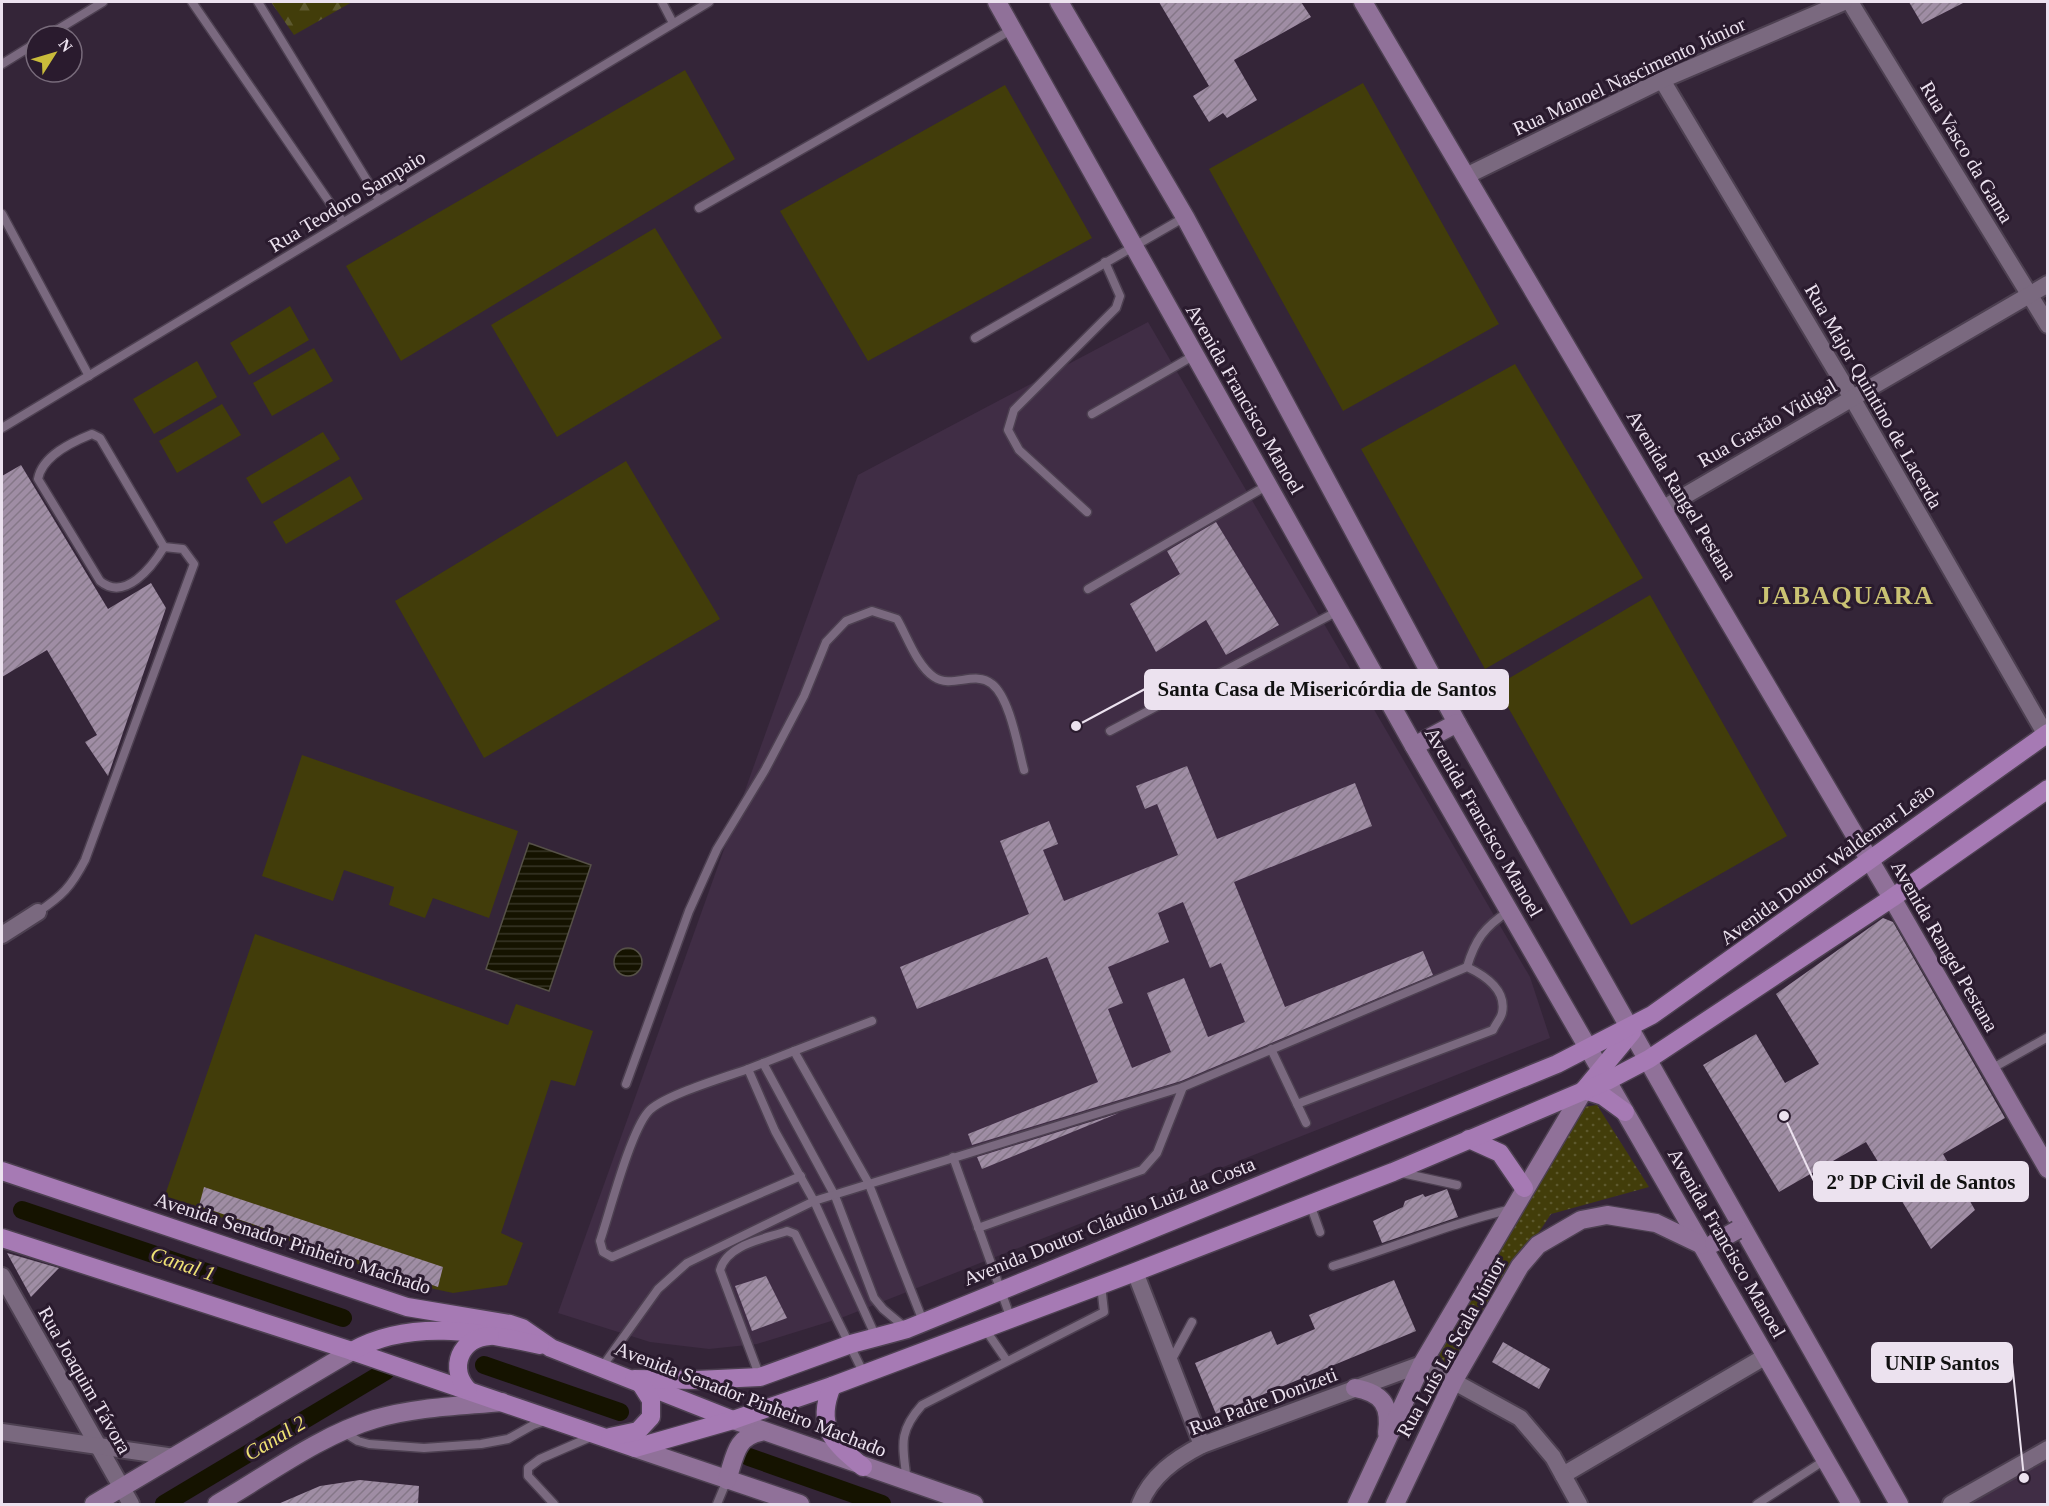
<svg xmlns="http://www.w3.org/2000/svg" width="2049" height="1506" font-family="'Times New Roman',serif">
	<defs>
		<pattern id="forest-firs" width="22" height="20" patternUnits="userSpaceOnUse" patternTransform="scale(1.5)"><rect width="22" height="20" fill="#423d0a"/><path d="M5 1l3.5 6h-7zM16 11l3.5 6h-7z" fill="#5d592e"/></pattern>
		<pattern id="park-dots" width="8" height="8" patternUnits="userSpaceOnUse" patternTransform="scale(1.5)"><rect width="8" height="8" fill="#423d0a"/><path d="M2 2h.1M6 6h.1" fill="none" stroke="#5d592e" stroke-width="1.8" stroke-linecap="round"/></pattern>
		<pattern id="water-rules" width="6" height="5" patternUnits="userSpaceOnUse" patternTransform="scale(1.5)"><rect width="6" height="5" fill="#151300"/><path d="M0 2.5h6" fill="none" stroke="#373526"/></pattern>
		<pattern id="building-hatch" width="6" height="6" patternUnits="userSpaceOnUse" patternTransform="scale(1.5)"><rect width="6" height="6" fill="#9f8da4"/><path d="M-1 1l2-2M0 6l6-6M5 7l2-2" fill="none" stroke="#857788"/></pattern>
	</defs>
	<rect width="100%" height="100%" fill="#342538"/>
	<g fill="#402d45">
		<path d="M1148,322L1530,977L1550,1038L841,1318L757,1344L709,1349L650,1342L558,1313L858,475Z"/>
		<path d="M2047,1451V1504H1954Z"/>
	</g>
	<g fill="#423d0a">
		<path d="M685,70L735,159L401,361L346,266Z"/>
		<path d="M1363,83L1499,324L1343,411L1209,169Z"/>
		<path d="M1005,85L1092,238L868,361L780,211Z"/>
		<path d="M655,228L722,338L557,437L491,325Z"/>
		<path d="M290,306L309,340L249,375L230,343Z"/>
		<path d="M314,348L333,381L272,416L253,383Z"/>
		<path d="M197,361L217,397L154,434L133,399Z"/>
		<path d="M1515,364L1643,578L1485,669L1361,449Z"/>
		<path d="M222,404L241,435L177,473L159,441Z"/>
		<path d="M323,432L340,459L262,504L246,478Z"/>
		<path d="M626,461L720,619L484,758L395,601Z"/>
		<path d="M350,476L363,499L286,544L273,522Z"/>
		<path d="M1650,595L1787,836L1631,925L1496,686Z"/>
		<path d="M302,755L518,831L489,918L433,898L425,918L389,905L394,887L344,870L333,901L262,876Z"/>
		<path d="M255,934L508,1025L516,1004L593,1031L575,1086L551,1080L501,1233L523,1243L507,1285L453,1293L425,1287L164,1198Z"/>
	</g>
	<path fill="url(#forest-firs)" d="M271,2H352L294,35Z"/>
	<path fill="url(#park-dots)" d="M1597,1105L1649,1187L1551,1214L1449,1368L1437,1352L1583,1107Z"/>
	<g fill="url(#water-rules)" stroke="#565148" stroke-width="1.5">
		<path d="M529,843L591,865L549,991L486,969Z"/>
		<circle cx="628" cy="962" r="14"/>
	</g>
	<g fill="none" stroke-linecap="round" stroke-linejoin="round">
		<g stroke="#151300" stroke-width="18">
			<path d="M22,1210L343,1318"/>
			<path d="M484,1365L620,1412"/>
			<path d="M749,1457L882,1504"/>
			<path d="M164,1504L386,1371"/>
		</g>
	</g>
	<g fill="url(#building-hatch)" fill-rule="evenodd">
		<path d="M1159,2H1301L1311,17L1234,60L1257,100L1227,118L1223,113L1209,122L1193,96L1209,86Z"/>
		<path d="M1909,2H1965L1922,24Z"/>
		<path d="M21,465L108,609L151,583L166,608L108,776L85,742L97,735L47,650L2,677V476Z"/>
		<path d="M1216,522L1279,625L1226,655L1206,620L1156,652L1130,604L1180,574L1167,551Z"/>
		<path d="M1187,766L1217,839L1355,783L1372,826L1234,882L1285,1007L1423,951L1433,975L1181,1081L972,1145L968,1134L1098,1082L1047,957L917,1009L900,967L1029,914L1000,841L1049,821L1058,844L1043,850L1064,901L1178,855L1157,804L1145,809L1136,786ZM1183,902L1210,968L1221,963L1245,1022L1208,1037L1184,978L1147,993L1171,1052L1132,1068L1108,1009L1123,1003L1108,967L1169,942L1158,913Z"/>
		<path d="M1883,918L1893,922L2005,1118L1943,1154L1975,1210L1931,1249L1866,1142L1779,1192L1703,1065L1756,1034L1785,1083L1819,1064L1776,994Z"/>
		<path d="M1119,1113L982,1169L977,1157Z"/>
		<path d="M204,1187L443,1267L438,1287L199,1206Z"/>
		<path d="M1447,1189L1458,1217L1382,1243L1373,1221L1403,1207L1405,1201L1423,1194L1425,1197Z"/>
		<path d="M7,1253L45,1264L59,1268L31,1297Z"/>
		<path d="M766,1276L787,1318L752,1331L735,1286Z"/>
		<path d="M1394,1280L1416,1331L1216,1414L1195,1363L1271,1331L1277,1345L1315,1329L1309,1315Z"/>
		<path d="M1503,1342L1550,1369L1539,1389L1492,1362Z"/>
		<path d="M360,1480L419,1486L418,1504H278L320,1486Z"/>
	</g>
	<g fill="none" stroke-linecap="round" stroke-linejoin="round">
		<g stroke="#4d4051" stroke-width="11">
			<g id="lane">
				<path d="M192,2L343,222"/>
				<path d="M258,2L379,200"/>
				<path d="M662,2L673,23"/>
				<path d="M47,36L103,2"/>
				<path d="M2,64L36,43"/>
				<path d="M699,208L1011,30"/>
				<path d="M2,214L89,376"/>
				<path d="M975,338L1185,217"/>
				<path d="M1092,414L1193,356"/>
				<path d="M2,428L709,2"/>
				<path d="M92,434L100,438L164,547C152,567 125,602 100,581L38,479C42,456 72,442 92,434Z"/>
				<path d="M1087,512L1019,450L1008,430L1014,410L1116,308L1120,296L1105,262"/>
				<path d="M1088,589L1268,485"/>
				<path d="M1110,731L1338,611"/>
				<path d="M38,912C62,896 71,887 85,860L194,564L183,549L164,547"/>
				<path d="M1467,967C1475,940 1484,927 1509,911"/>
				<path d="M872,1021L794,1051L868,1182L923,1321"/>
				<path d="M1271,1049L1306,1123"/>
				<path d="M794,1051L748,1069L775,1131L814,1201L876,1337"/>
				<path d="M763,1063L835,1196L874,1298L883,1309L907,1329"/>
				<path d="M748,1069C726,1077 661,1096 648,1112C630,1133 610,1211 600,1241L603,1252L612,1257L801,1176"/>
				<path d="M1991,1069L2048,1037"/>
				<path d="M626,1084L689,911L717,849L765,770L804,696L826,642L846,621L872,611L897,619C907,636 917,666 934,677C952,689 975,670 992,684C1010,698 1018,748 1024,770"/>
				<path d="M953,1157L1011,1319"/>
				<path d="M1402,1173L1457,1185"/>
				<path d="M1310,1204L1320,1232"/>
				<path d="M978,1228L1142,1170L1157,1153L1183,1087"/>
				<path d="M1333,1266C1393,1248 1451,1223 1512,1209"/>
				<path d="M985,1329L1007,1361"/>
				<path d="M1171,1361L1192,1322"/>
				<path d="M602,1367L658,1289L687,1263L814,1201L1183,1087L1467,967C1484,975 1507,990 1502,1013C1501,1018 1495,1025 1493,1030L1297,1104"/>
				<path d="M760,1377L720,1270C727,1244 765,1239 787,1231L795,1234L864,1374"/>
				<path d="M342,1431L358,1441L369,1444L424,1448L481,1444L508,1439L533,1425L545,1421"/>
				<path d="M907,1482C903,1446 897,1433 922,1405L1104,1312L1101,1285"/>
				<path d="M554,1504L528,1476V1468L540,1459L593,1436"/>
				<path d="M717,1504L727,1480"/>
				<path d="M1757,1504L1825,1460"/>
			</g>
		</g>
		<g stroke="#4d4051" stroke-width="20">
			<g id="street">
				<path d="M1850,2L2048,325"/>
				<path d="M1662,80L1852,398L2046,735"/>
				<path d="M1466,176L1662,80L1844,2"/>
				<path d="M1664,508L2048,284"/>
				<path d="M2,935L38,912"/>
				<path d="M1135,1272L1202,1445"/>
				<path d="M2,1276L131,1504"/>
				<path d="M2,1432L174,1457"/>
				<path d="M1563,1475L1766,1356"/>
				<path d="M1140,1504C1151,1476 1175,1459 1202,1445L1422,1364L1520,1418L1553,1457L1579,1504"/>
				<path d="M1951,1504L2048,1449"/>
			</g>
		</g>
		<g stroke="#4d4051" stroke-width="21">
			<g id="secondary">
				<path d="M997,2L1414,746L1851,1504"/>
				<path d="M1059,2L1185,217L1457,723L1899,1504"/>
				<path d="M1363,2L1892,898L2048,1169"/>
				<path d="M1414,746L1457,723"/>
				<path d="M1355,1388C1382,1393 1391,1405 1387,1433"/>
				<path d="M733,1420L974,1504"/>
				<path d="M635,1448L800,1504"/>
				<path d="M727,1480C735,1457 735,1437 761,1432"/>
				<path d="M94,1504L352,1351"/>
				<path d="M217,1504C266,1476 320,1435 375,1419C416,1407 460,1406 502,1402"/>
				<path d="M1357,1504L1422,1364L1584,1090"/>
				<path d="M1395,1504L1454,1380L1520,1266L1538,1245L1581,1220L1607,1215L1656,1223L1702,1245"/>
			</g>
		</g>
		<g stroke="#4d4051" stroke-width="21">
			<g id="primary">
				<path d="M1584,1090L1632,1032"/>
				<path d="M1584,1090L1603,1096L1625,1112"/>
				<path d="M1469,1139L1500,1153L1524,1188"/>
				<path d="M2,1171L407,1307L510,1324L522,1328L551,1348L733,1420"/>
				<path d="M2,1238L352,1351L635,1448L733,1420L832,1386L1135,1272L1393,1172L1607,1081L1649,1059L1892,898L2048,789"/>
				<path d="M352,1351C409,1319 478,1331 540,1345"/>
				<path d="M634,1379L697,1380L760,1377L851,1344L907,1329L1557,1064L1652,1015L2048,733"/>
				<path d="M832,1386C815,1427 833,1442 863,1467"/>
				<path d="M468,1390C448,1368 460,1338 490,1336"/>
				<path d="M610,1437L638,1431L651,1417V1400L639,1381"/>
			</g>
		</g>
		<use href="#lane" stroke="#7a697f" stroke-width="8"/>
		<use href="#street" stroke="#7a697f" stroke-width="16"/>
		<use href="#secondary" stroke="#907199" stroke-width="18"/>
		<use href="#primary" stroke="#a67ab4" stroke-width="18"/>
		<g stroke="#4d4051" stroke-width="21" stroke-linecap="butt">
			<path id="secondary-bridge" d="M1714,1243L1737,1230"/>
		</g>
		<use href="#secondary-bridge" stroke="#907199" stroke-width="18"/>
	</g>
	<g text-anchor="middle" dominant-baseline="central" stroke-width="6" stroke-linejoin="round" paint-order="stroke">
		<g font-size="20" fill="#ece2ef" stroke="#2a1b2e">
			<text transform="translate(1629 76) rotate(-25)">Rua Manoel Nascimento Júnior</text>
			<text transform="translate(1967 152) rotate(59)">Rua Vasco da Gama</text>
			<text transform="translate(347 201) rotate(-31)">Rua Teodoro Sampaio</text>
			<text transform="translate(1874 396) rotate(60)">Rua Major Quintino de Lacerda</text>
			<text transform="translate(1245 399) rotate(60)">Avenida Francisco Manoel</text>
			<text transform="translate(1767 423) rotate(-30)">Rua Gastão Vidigal</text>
			<text transform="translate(1682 495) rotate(59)">Avenida Rangel Pestana</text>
			<text transform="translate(1484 822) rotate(60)">Avenida Francisco Manoel</text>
			<text transform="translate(1827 864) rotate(-36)">Avenida Doutor Waldemar Leão</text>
			<text transform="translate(1945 946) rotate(60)">Avenida Rangel Pestana</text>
			<text transform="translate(1109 1221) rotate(-22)">Avenida Doutor Cláudio Luiz da Costa</text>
			<text transform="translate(293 1243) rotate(18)">Avenida Senador Pinheiro Machado</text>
			<text transform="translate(1727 1243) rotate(60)">Avenida Francisco Manoel</text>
			<text transform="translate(1451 1347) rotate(-61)">Rua Luís La Scala Júnior</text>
			<text transform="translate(85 1380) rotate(60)">Rua Joaquim Távora</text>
			<text transform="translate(751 1399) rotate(21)">Avenida Senador Pinheiro Machado</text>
			<text transform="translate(1263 1401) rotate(-21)">Rua Padre Donizeti</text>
		</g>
		<g font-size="21" font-style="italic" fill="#efe274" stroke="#2a1b2e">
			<text transform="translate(183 1264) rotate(19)">Canal 1</text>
			<text transform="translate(275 1438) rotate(-31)">Canal 2</text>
		</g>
		<g font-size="26" font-weight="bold" letter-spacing="1.5" fill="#cac273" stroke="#2a1b2e">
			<text x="1846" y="595">JABAQUARA</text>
		</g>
	</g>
	<path fill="none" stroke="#ece2ef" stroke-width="2" d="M1076 726L1145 689M1784 1116L1814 1181M2024 1478L2012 1362"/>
	<g fill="#ece2ef" stroke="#2a1b2e" stroke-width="2">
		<circle cx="1076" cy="726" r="6"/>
		<circle cx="1784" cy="1116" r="6"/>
		<circle cx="2024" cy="1478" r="6"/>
	</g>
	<g fill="#ece2ef" stroke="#ece2ef" stroke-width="2">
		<rect x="1145" y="670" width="363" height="39" rx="6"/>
		<rect x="1814" y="1162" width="214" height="39" rx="6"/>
		<rect x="1872" y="1343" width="140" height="39" rx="6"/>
	</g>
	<g font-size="21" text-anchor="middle" font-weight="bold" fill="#111">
		<text x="1327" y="696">Santa Casa de Misericórdia de Santos</text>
		<text x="1921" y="1189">2º DP Civil de Santos</text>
		<text x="1942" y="1370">UNIP Santos</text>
	</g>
	<rect width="2049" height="1506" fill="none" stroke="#ece2ef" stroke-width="6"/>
	<g transform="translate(54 54) rotate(53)"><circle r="28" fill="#2a1b2e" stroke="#786b7b" stroke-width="1.5"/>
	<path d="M0-4.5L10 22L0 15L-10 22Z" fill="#c9bb3b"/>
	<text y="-9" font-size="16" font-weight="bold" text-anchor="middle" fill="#ece2ef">N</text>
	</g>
</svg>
